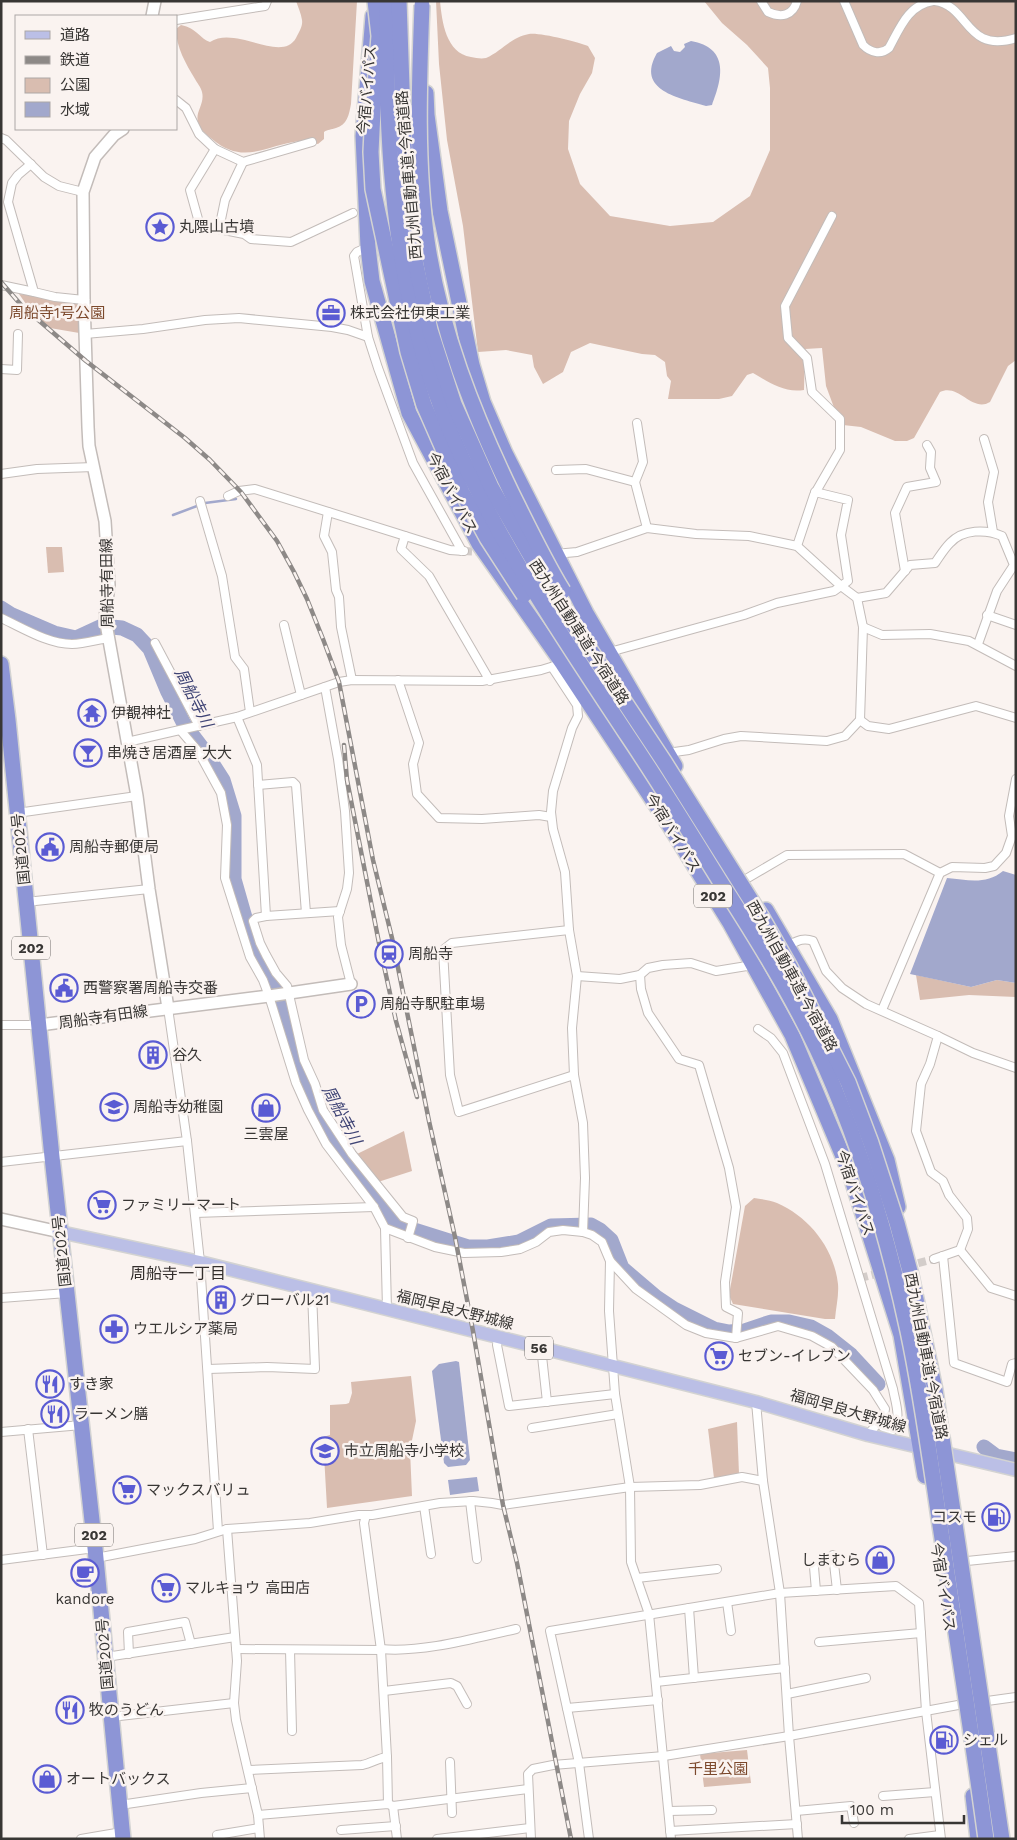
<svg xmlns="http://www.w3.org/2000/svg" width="1017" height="1840" font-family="'Work Sans','Noto Sans JP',sans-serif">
	<rect width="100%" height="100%" fill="#faf3f0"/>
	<g fill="#d9bdb0">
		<path d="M296,1H357L351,104C349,115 347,125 336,128C331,130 328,129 324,132V139L318,144C312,143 306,141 300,141C265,145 244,166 212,139C206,134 200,130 198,122C195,112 205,104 202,92C201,87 197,83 195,79C186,64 176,47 176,29L181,25C197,28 200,39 210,42C236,25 281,64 296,38C299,32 303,26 302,20C301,13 298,7 296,1Z"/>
		<path d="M436,1H440C442,22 446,53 471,57C476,58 481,59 486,58C502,51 511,37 529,34C539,32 578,42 588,46L595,58L592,73L580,94L569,121L568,149L580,184L610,216L670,226L713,222L750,196L770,150V88L768,68L747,45L722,23L704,1H1016V360L1008,366L990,402C972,413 959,383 940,392L914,438L907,441H895L861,427L843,425L839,421L826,386L822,348L805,349L804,390C784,393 770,383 753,373L747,375L732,396L719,399H668L671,381L667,376L665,362L655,355L642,354L590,343L571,352L563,372L543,384L534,367L532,355L506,350L478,352L463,226L447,140L439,64Z"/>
		<path d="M19,294L84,300L85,334L50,328L31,311Z"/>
		<path d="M62,547L64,572L48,573L46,547Z"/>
		<path d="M916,975L971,987L997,980L1016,983V997L969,995L920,1000Z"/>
		<path d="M404,1131L412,1171L378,1182L357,1154Z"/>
		<path d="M754,1198C761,1199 770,1200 777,1203C809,1217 834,1248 838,1284C839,1295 836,1307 835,1319H825L733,1304L729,1295L745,1206Z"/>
		<path d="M411,1376L416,1421L410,1450L412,1496L327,1508L323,1437L330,1435V1405L346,1404L349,1403L352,1393L351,1382Z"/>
		<path d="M737,1422L739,1474L714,1478L708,1429Z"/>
		<path d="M747,1750L751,1783L704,1787L700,1754Z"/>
	</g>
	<g fill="#a2a8cc">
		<path d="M691,41C729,48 723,77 712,105L706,106C680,98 635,91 657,53L671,46L674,51L680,52L685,47L684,44Z"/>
		<path d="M1003,871L1016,875V983L997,980L971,987L910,974L947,878C968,880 986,885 1003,871Z"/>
		<path d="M456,1361L459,1362L470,1460L466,1465L448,1467L444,1463L432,1371L439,1364Z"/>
		<path d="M477,1477L479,1491L450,1495L448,1480Z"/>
	</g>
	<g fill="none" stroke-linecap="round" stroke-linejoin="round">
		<path stroke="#a2a8cc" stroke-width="2.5" d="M173,515L205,503L236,499"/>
		<g stroke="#a2a8cc" stroke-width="15">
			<path d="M1,608L12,615L54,633L76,638L102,626L122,628L137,635L150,649L168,692L184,724L203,749L223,780L234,816V879L244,914L252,941L266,973L282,1003L298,1065L315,1107L350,1167L398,1225L468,1247H488L519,1242L551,1226L591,1225L600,1230L611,1240L622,1268L656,1297L674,1309L714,1329L729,1332L744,1331L771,1322H789L811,1327L827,1336L851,1355L878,1384"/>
			<path d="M984,1447L996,1456L1016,1460"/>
		</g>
		<g stroke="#d3cdca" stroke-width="8" stroke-dasharray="8 4" stroke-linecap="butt">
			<path d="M464,551L483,552"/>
			<path d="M860,1278L934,1259"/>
		</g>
		<g stroke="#c3bcb9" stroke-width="10">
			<g id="street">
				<path d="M761,1L768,12C781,18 793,16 797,1"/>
				<path d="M844,1L863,45C871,53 881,55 889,48C900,28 908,5 933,1"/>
				<path d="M935,1C970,6 965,54 1016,38"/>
				<path d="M176,20L265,6L267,1"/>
				<path d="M176,100L186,108L199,134L215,149L243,162L312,142"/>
				<path d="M1,138L6,140L44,177L59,186L83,192"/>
				<path d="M215,149L190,190L200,226L219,229L225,200L243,162"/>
				<path d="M31,164L18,175L12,183L8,202L34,292L55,297L84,300"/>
				<path d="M219,229L244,234L251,239L291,242L353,213"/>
				<path d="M368,247L357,252L354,256L368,337L378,368L413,463L462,551"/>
				<path d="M1,285L34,292"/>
				<path d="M85,334L143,329L205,320L239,318L332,327L348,330L368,337"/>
				<path d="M1,369L17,370L18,334"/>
				<path d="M984,439L994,472L988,502L993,532"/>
				<path d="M556,470L586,469L635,482L647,528"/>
				<path d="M1,474L37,469L94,467"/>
				<path d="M635,482L643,462L637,423"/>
				<path d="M228,496L239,491L255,489L450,550L464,551"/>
				<path d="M200,501L222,576L235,657L244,669L250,712"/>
				<path d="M328,512L324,536L332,552L336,590L339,597L341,627L352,680"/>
				<path d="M405,536L401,549L429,576L490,681"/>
				<path d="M797,546L814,495L840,450V419L812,392L807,358L788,338L785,306L832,216"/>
				<path d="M555,554L577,552L647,528L696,534L749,536L797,546L841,586L857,598L863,627L860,720L845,736L827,741L741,736L724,739L689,750L667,753"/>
				<path d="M905,571L895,513L907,487L936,482L930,468L931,452L927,445"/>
				<path d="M857,598L886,593L910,565L935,563C940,556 944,549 950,543C963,529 986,529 1002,536L1014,565L997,591L978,644"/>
				<path d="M987,615L1016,625"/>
				<path d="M1,618C23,628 48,644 72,644C84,644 96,640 108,638"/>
				<path d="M284,625L301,695"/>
				<path d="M863,627L882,635L930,634L969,641L1016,666"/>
				<path d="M155,643L199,726"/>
				<path d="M606,653L744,615L777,603L834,591L848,581L841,535L848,500L815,492"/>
				<path d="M552,667L577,705L578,716L572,728L553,791L551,812L553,829L565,872L569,930L577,976L572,1028L574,1075L583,1123L585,1178L583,1232"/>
				<path d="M398,680L419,743L413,764L417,794L439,818L482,819L539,815L551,817"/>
				<path d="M325,687L338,759L345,811L349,873L347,889L338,917L341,945L351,984"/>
				<path d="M237,717L257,765L266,916L340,911"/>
				<path d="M860,720L868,726L889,729L976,706L1016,718"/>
				<path d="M181,731L198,751L221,793L227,825L225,878L250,957L263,980L269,996L296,1083L308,1110L326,1144L374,1207L385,1228L435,1247L464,1253L501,1252L520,1249L536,1242L549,1232L563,1230L583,1232L592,1235L602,1242L610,1261L636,1289L686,1325L706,1333L736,1338L778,1326L812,1336L832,1347L873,1390L885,1409L883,1421L877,1424L868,1435"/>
				<path d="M127,742L237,717L339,682L352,680L482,681L541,670L564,663"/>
				<path d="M258,785L293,782L296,785L306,913"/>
				<path d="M17,813L137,796"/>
				<path d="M746,879L787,855L904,854L940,873"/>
				<path d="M26,902L149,889"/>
				<path d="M266,916L256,918L253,921L260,943L266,955L276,973L287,986L304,1060L315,1084L323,1110L352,1154L403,1217L413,1221L408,1238"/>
				<path d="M569,930L452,943L443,950L450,1075L459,1112L574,1075"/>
				<path d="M787,946C797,941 803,937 813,941L826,971L842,988L866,1004L938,1036L930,1064L921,1084L916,1131L931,1172L943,1181L949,1195L967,1218L968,1229L960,1250L934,1259"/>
				<path d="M640,975L641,989L648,1013L679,1059L699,1065L729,1168L736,1207L725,1282L726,1307L738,1313L736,1338"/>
				<path d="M577,976L620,979L640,975L648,968L663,965L691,963L716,971L753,965"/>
				<path d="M168,1008L187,1141L200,1262L218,1531"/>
				<path d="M882,1010L940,873L952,867L985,868L994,866L1006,853L1012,836L1009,816L1016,779"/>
				<path d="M1,1025H39"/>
				<path d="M758,1029L771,1038L783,1053L825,1164L893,1389C895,1401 902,1419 893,1430L883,1427V1421"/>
				<path d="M938,1036L973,1053L1016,1068"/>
				<path d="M1,1162L187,1141"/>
				<path d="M195,1213L374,1207"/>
				<path d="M385,1228L387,1309"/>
				<path d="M960,1250L991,1288L1016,1296"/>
				<path d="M943,1256L954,1363L1007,1382L1012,1364L1016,1363"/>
				<path d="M610,1261L609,1311L615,1394L630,1487L631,1562L649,1614L671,1839"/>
				<path d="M1,1298L67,1293"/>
				<path d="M498,1337L497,1345L509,1406L615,1394"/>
				<path d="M543,1349L542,1356L547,1402"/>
				<path d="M208,1369L267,1367L315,1369L312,1292"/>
				<path d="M756,1402L763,1481L780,1593L789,1736L798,1839"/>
				<path d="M532,1428L618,1414"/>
				<path d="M28,1429L43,1555"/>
				<path d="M1,1432L82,1425"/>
				<path d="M470,1501L477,1559"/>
				<path d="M424,1506L431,1554"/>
				<path d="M366,1515L364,1523L381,1650L387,1757L388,1804"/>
				<path d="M227,1529L237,1661L234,1703L236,1720L258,1815L260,1839"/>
				<path d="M833,1555L837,1590"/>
				<path d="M96,1558L195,1539L227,1529L310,1523L359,1515H372L440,1503L473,1501L492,1503L503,1505L630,1487L700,1485L742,1477L763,1481"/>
				<path d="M1,1560L95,1548"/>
				<path d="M967,1561L1016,1556"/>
				<path d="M814,1567L816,1591"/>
				<path d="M637,1578L717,1569"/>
				<path d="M727,1602L731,1631"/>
				<path d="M689,1608L694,1678"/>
				<path d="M819,1642L921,1633"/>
				<path d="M236,1649L381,1650"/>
				<path d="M381,1649C422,1653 475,1638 516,1629"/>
				<path d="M290,1650L292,1731"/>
				<path d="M129,1654L128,1632L185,1622L191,1644"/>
				<path d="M106,1657L235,1637"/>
				<path d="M656,1682L785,1668"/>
				<path d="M384,1691L451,1683L457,1686L467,1704"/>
				<path d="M787,1694L866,1678"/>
				<path d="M980,1702L1016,1697"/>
				<path d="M567,1708L658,1700"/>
				<path d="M111,1717L234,1703"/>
				<path d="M450,1762L452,1813"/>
				<path d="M249,1770L362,1765C371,1763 379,1758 387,1757"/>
				<path d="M883,1796L935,1792"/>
				<path d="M120,1805L201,1793L252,1788"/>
				<path d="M393,1806L397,1839"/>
				<path d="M669,1811L712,1810"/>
				<path d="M796,1811L851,1806L854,1823"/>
				<path d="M258,1815L388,1804L393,1806L528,1789"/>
				<path d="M341,1830L396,1826"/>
				<path d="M670,1831L797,1824"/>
				<path d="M81,1839L122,1832"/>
				<path d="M218,1839L217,1835L259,1828"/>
				<path d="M437,1839L530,1828"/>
				<path d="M531,1839L528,1774L533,1769L553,1765L664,1756L789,1736L969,1703"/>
				<path d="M589,1839L579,1763L550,1631L780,1593L896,1586L919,1603L926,1711L941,1839"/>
				<path d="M909,1839L940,1835"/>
			</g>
		</g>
		<g stroke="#c3bcb9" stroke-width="14">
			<g id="secondary">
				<path d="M152,16L155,1"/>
				<path d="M123,129L114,135L95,157L83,192L84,300L88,427L89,446L105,521L109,585L105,618L137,796L149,889L168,1008"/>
				<path d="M39,1025L269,996L351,984"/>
				<path d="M1,1219L60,1232"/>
			</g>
		</g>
		<g stroke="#d3d3d2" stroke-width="15">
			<path id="primary" d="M60,1232L200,1262L756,1402L868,1435L1016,1470"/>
		</g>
		<g stroke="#d3d3d2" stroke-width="18">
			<g id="highway">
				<path d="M373,16L363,136L368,247L372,281L409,413L479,544L563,664L668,823L730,923L792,1035L850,1173L901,1335L925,1476"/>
				<path d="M426,93L427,115L440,211L472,365L483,402L505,453L586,613L675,766"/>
				<path d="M1,664L8,720L52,1157L95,1548L123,1839"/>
				<path d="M766,910L830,1019L887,1160L898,1207"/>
				<path d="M973,1796L978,1839"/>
			</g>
		</g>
		<use href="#street" stroke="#fff" stroke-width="8"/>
		<use href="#secondary" stroke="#fff" stroke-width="11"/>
		<use href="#primary" stroke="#bbbfe6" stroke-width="12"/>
		<use href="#highway" stroke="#8d95d6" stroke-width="15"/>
		<g stroke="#8d8987" stroke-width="4.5">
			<g id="rail">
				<path d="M1,282L22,306L86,361L185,438L210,460L241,492L277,541L294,572L307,599L323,639L339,682L373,860L392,938L429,1121L455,1237L473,1331L503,1505L517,1563L571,1839"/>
				<path d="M344,745L347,780L379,943L396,1021L417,1097"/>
			</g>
		</g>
		<use href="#rail" stroke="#faf3f0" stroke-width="2.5" stroke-dasharray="8" stroke-linecap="butt"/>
		<g stroke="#d3d3d2" stroke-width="18" stroke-linecap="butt">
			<g id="highway-bridge">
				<path d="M375,1L379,36L373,111L371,152L373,189L408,352L424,405L462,492L487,538L524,595"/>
				<path d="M387,1C385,140 392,279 442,410C487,528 559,631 628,736C661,785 692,836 723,886C764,950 804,1015 833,1085C866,1164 890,1247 908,1331C923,1401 932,1474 943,1545C957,1643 973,1741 986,1839"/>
				<path d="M399,1L404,144L413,251L430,330L454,404L491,487L551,591L665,763L761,916L790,967L848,1082L871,1143L897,1223L911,1275L935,1390L1002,1839"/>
				<path d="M422,5C419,84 416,162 427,240C440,329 473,413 512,494C528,526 544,560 563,591"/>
			</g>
		</g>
		<use href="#highway-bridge" stroke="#8d95d6" stroke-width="15"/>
	</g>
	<defs>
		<g id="sight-ring" transform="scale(1.4375)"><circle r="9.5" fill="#faf3f0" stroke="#5a5bd3" stroke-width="1.5"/><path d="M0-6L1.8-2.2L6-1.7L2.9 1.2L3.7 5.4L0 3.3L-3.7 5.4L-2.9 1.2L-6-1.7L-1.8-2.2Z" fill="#5a5bd3"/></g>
		<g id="office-ring" transform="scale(1.4375)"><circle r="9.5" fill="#faf3f0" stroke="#5a5bd3" stroke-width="1.5"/><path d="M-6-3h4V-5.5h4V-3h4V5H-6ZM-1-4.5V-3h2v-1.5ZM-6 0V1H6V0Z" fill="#5a5bd3"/></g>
		<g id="temple-ring" transform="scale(1.4375)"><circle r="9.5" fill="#faf3f0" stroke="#5a5bd3" stroke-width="1.5"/><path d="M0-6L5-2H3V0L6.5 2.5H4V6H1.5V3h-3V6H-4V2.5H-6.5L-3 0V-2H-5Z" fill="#5a5bd3"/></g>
		<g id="bar-ring" transform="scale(1.4375)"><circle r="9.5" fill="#faf3f0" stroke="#5a5bd3" stroke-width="1.5"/><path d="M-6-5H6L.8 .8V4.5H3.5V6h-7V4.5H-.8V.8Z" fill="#5a5bd3"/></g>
		<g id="civic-ring" transform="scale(1.4375)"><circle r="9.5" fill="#faf3f0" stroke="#5a5bd3" stroke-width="1.5"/><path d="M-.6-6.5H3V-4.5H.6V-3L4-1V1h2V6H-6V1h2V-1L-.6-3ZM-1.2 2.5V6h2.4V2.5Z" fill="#5a5bd3"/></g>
		<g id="station-ring" transform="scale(1.4375)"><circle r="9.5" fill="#faf3f0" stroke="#5a5bd3" stroke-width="1.5"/><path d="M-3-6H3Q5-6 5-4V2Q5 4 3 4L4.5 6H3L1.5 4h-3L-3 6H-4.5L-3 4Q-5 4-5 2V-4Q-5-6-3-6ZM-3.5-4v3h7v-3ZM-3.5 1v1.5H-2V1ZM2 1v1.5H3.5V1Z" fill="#5a5bd3"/></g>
		<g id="parking-ring" transform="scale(1.4375)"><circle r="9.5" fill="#faf3f0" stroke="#5a5bd3" stroke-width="1.5"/><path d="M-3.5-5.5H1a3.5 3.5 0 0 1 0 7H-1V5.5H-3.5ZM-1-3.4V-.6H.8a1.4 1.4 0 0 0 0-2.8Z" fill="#5a5bd3"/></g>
		<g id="building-ring" transform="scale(1.4375)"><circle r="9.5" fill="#faf3f0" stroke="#5a5bd3" stroke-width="1.5"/><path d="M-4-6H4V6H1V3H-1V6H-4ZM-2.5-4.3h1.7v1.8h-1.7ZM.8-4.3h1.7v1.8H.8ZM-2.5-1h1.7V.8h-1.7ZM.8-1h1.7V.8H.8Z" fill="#5a5bd3"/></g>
		<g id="school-ring" transform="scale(1.4375)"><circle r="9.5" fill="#faf3f0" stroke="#5a5bd3" stroke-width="1.5"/><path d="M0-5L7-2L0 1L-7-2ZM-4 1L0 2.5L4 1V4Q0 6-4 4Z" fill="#5a5bd3"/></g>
		<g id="shop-ring" transform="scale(1.4375)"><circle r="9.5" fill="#faf3f0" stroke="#5a5bd3" stroke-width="1.5"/><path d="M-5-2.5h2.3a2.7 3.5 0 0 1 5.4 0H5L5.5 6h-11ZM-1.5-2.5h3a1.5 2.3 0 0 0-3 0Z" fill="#5a5bd3"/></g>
		<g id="supermarket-ring" transform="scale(1.4375)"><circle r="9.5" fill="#faf3f0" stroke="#5a5bd3" stroke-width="1.5"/><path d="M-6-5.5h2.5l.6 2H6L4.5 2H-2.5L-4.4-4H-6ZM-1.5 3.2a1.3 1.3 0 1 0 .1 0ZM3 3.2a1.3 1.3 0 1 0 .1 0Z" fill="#5a5bd3"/></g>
		<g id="pharmacy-ring" transform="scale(1.4375)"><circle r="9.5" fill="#faf3f0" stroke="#5a5bd3" stroke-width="1.5"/><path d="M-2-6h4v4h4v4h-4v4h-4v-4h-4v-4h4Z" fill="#5a5bd3"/></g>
		<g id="restaurant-ring" transform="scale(1.4375)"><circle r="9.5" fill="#faf3f0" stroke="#5a5bd3" stroke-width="1.5"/><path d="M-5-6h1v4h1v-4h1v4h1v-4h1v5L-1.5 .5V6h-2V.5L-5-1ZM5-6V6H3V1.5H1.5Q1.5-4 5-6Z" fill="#5a5bd3"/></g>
		<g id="fuel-ring" transform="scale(1.4375)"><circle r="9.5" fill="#faf3f0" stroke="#5a5bd3" stroke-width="1.5"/><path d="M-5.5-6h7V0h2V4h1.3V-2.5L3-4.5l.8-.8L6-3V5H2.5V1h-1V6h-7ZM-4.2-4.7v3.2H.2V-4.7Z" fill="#5a5bd3"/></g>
		<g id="cafe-ring" transform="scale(1.4375)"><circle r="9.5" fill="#faf3f0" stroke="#5a5bd3" stroke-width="1.5"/><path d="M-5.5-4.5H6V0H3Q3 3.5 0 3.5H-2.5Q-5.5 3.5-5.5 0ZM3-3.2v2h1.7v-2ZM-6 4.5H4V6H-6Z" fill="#5a5bd3"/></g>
	</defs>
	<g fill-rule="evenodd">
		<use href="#sight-ring" x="160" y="227"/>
		<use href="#office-ring" x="331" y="313"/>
		<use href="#temple-ring" x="92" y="713"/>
		<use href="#bar-ring" x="88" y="753"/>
		<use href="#civic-ring" x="50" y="847"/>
		<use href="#station-ring" x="389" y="954"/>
		<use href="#civic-ring" x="64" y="988"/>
		<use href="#parking-ring" x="361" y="1004"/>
		<use href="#building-ring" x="153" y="1055"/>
		<use href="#school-ring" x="114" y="1107"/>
		<use href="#shop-ring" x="266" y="1108"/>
		<use href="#supermarket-ring" x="102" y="1205"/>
		<use href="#building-ring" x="221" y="1300"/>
		<use href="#pharmacy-ring" x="114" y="1329"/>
		<use href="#supermarket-ring" x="719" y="1356"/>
		<use href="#restaurant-ring" x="50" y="1384"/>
		<use href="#restaurant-ring" x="55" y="1414"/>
		<use href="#school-ring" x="325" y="1451"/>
		<use href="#supermarket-ring" x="127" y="1490"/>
		<use href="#fuel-ring" x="996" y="1517"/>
		<use href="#shop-ring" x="880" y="1560"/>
		<use href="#cafe-ring" x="85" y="1573"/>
		<use href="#supermarket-ring" x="166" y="1588"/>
		<use href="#restaurant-ring" x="70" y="1710"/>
		<use href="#fuel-ring" x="944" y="1740"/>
		<use href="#shop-ring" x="47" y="1779"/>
	</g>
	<g text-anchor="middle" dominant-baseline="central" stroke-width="5" stroke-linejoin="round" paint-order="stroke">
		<g fill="#faf3f0" stroke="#726f6c" stroke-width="1">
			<rect x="694" y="884.5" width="38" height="23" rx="4"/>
			<rect x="12" y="936.5" width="38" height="23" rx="4"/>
			<rect x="525" y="1336.5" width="28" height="23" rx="4"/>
			<rect x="75" y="1523.5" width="38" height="23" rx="4"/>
		</g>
		<g font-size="14" font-weight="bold" fill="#383634">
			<text x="713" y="896">202</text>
			<text x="31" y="948">202</text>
			<text x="539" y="1348">56</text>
			<text x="94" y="1535">202</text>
		</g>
		<g font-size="15" fill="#383634" stroke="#faf3f0">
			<text transform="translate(367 90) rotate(-85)">今宿バイパス</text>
			<text transform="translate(409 175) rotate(-95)">西九州自動車道;今宿道路</text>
			<text transform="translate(452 493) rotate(62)">今宿バイパス</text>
			<text transform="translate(107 583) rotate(-91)">周船寺有田線</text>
			<text transform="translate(579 632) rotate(57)">西九州自動車道;今宿道路</text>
			<text transform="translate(673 833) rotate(58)">今宿バイパス</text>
			<text transform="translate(21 849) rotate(-96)">国道202号</text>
			<text transform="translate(792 976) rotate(61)">西九州自動車道;今宿道路</text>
			<text transform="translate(103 1017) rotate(-8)">周船寺有田線</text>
			<text transform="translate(855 1193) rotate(71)">今宿バイパス</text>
			<text transform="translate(62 1251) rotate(-96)">国道202号</text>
			<text transform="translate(455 1310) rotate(14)">福岡早良大野城線</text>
			<text transform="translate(926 1356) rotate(79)">西九州自動車道;今宿道路</text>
			<text transform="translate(848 1411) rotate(16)">福岡早良大野城線</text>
			<text transform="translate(943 1587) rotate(81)">今宿バイパス</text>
			<text transform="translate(105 1654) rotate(-95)">国道202号</text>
		</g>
		<g font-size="15" fill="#383634" stroke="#faf3f0" text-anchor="start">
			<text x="179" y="227">丸隈山古墳</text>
			<text x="350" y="313">株式会社伊東工業</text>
			<text x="111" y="713">伊覩神社</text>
			<text x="107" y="753">串焼き居酒屋 大大</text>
			<text x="69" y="847">周船寺郵便局</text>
			<text x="408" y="954">周船寺</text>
			<text x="83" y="988">西警察署周船寺交番</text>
			<text x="380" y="1004">周船寺駅駐車場</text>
			<text x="172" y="1055">谷久</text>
			<text x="133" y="1107">周船寺幼稚園</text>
			<text x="266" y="1134" text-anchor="middle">三雲屋</text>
			<text x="121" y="1205">ファミリーマート</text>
			<text x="240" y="1300">グローバル21</text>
			<text x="133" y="1329">ウエルシア薬局</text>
			<text x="738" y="1356">セブン-イレブン</text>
			<text x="69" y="1384">すき家</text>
			<text x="74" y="1414">ラーメン膳</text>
			<text x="344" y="1451">市立周船寺小学校</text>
			<text x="146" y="1490">マックスバリュ</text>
			<text x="977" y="1517" text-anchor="end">コスモ</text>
			<text x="861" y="1560" text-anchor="end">しまむら</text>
			<text x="185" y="1588">マルキョウ 高田店</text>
			<text x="85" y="1599" text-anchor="middle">kandore</text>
			<text x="89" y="1710">牧のうどん</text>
			<text x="963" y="1740">シェル</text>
			<text x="66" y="1779">オートバックス</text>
		</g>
		<g font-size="15" fill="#7c492c" stroke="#faf3f0">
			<text x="57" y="313">周船寺1号公園</text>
			<text x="718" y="1769">千里公園</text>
		</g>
		<g font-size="16" font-style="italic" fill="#3f4475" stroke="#faf3f0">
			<text transform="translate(194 698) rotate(63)">周船寺川</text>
			<text transform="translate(342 1115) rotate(62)">周船寺川</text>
		</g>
		<g font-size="16" fill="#332e2c" stroke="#faf3f0">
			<text x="178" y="1273">周船寺一丁目</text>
		</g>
	</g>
	<rect width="1017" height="1840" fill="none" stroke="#383634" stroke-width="5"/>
	<rect x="15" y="15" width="162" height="115" fill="#faf3f0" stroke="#aca7a5"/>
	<rect x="25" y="31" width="25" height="8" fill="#bbbfe6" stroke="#aca7a5"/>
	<text x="60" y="40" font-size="15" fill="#383634">道路</text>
	<rect x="25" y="56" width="25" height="8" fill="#8d8987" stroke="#aca7a5"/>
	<text x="60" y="65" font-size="15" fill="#383634">鉄道</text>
	<rect x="25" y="78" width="25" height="15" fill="#d9bdb0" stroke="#aca7a5"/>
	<text x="60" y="90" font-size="15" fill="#383634">公園</text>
	<rect x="25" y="102" width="25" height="15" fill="#a2a8cc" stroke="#aca7a5"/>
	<text x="60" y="115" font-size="15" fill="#383634">水域</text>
	<path d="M842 1815v8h122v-8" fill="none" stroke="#383634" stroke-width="2.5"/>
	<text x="850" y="1815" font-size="15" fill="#383634" stroke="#faf3f0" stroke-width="4" paint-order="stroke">100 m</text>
</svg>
